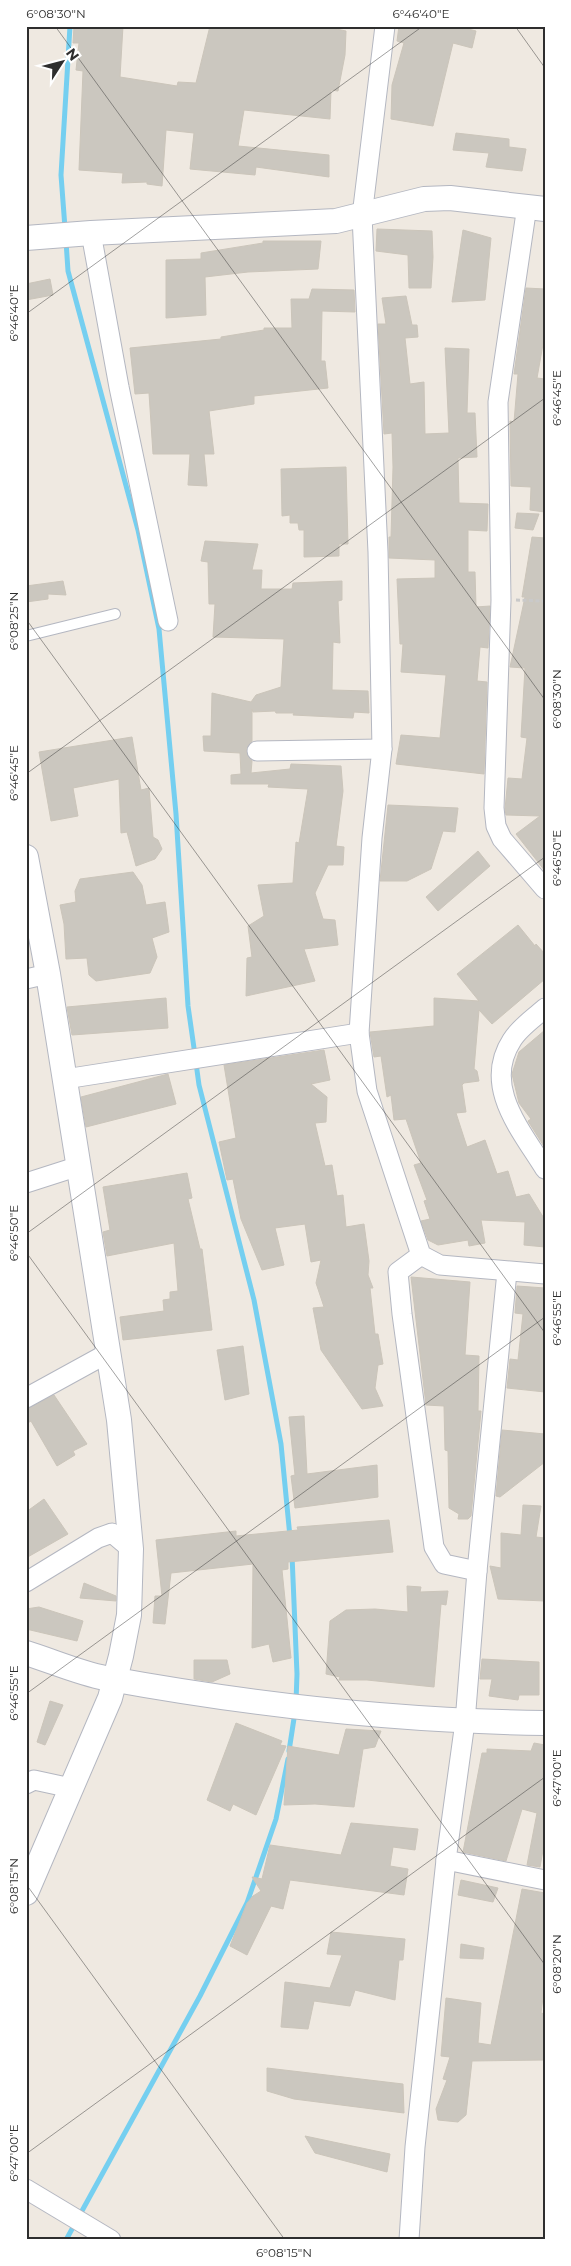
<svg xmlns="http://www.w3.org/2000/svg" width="571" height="2266" font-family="Montserrat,sans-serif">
	<rect width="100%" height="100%" fill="#efe9e1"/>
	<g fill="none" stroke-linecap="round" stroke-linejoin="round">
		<g stroke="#75cff0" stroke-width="5">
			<path d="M65,228L61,175L70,26"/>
			<path d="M66,241L68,271L138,530L159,629L176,814L188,1006L195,1055"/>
			<path d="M196,1063L199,1085L254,1300L281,1444L290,1537"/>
			<path d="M292,1555L297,1674L296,1702"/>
			<path d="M289,1751L295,1712"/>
			<path d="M66,2240L200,1996L247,1903L276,1819L288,1759"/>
		</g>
	</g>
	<g fill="#cbc7bf" stroke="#cbc5ba">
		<path d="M74,26H123L120,77L177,86L178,82L196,83L210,26H322L346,31L345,55L338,91L331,90L330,119L244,110L238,146L329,155V177L256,167L255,175L190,169L194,133L166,130L162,186L147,184V182L122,183L123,173L79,170L83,71L76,70L79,43H73Z"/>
		<path d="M399,26H457L476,31L472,48L453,43L433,126L391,119L392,85L404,43L397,41Z"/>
		<path d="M456,133L509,139V147L526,149L522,171L486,167L489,153L453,150Z"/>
		<path d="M377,229L432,231L433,257L431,288H409L408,255L376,251Z"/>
		<path d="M463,230L491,238L485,300L452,302Z"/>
		<path d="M263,241H321L318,269L248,272L205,277L206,315L166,318V260L201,259V253L263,243Z"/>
		<path d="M50,279L53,295L26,300V284Z"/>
		<path d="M526,288L545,289V333L537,378L545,379V512L530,510L531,487L511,486L510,421L514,422L518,374H514Z"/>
		<path d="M312,289L354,290L355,312L322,311L321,361H325L328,388L254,396V404L209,411L214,454H204L207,486L188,485L190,454H153L149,393L135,394L130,348L221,339V337L264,330V328H292L291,299H309Z"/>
		<path d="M406,296L412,325H417L418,337L405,338L410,384L424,382L425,434L449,433L445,348L469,349L467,413H475L477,457L458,458L459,503L488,504L487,531L468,530V572H475L476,607L490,606L488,648L480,647L477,681L487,682L484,774L396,764L401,735L440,738L446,675L401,672L403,644H400L397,579L435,578V560L389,558V537H391L393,467L392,433L384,434L378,324H386L382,298Z"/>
		<path d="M346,467L348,544H339V556L304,557V530H299L298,523H290V515L282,516L281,469Z"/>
		<path d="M517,513L539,514L533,530L515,528Z"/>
		<path d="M532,537L545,538V871L516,834L540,816L506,815L505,809L508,778L522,779L527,738L521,737L525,668L510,667L525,597H522Z"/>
		<path d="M205,541L258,544L252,570H262L261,589H292L293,583L342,581V600L338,601L340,643L333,642L332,690L368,691L369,713L354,712L353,718L293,715L294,713H276L275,711L253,712L252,709V741L246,751L252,761L251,773L290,769L291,764L341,766L343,791L336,846L344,847L343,865H328L315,893L323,919L335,920L338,945L304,949L315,981L246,996L247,958L252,957L248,926L264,916L258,885L293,883L296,842L299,843L308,789L268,787L269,784H231V775L241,774L240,753L204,751L203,736H211L212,693L251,702L256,695L281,687L284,639L213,637L215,604H209L208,562L201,561Z"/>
		<path d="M63,581L66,595L48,594V599L26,602V586Z"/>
		<path d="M132,737L141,790L149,788L153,837L158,840L162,849L155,859L136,866L127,832L121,833L119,779L73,788L78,816L51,821L39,752Z"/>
		<path d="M388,805L458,808L455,832L443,831L431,869L407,881H380Z"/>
		<path d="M478,851L490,866L438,911L426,897Z"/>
		<path d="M133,872L142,885L146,905L165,902L169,932L152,938L157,957L150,973L96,981L89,975L87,958L66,959L64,924L60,905L76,902L75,891L80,879Z"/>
		<path d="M518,925L535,946L536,944L545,954V979L492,1024L479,1010L474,1069L477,1071L479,1081L464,1083L462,1085L466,1112L456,1113L467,1147L485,1140L497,1174L508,1171L516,1197L529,1194L545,1220V1247L524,1245L525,1222L481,1220L485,1243L469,1246L468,1240L438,1245L428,1240L421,1221L430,1219L424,1201L427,1200L414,1165L421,1163L406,1119L394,1120L391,1095L387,1097L381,1056L374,1057L370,1032L434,1026V998L479,1001L457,974Z"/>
		<path d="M166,998L168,1028L72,1035L67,1007Z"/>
		<path d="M545,1030V1148L528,1121L531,1119L519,1103L512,1074L519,1052Z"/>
		<path d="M324,1050L330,1080L311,1084L327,1097L326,1122L315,1123L325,1166L332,1165L337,1196L343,1195L346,1227L364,1224L369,1261L368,1275L373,1288H370L375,1334H378L383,1364L378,1365L375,1388L383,1406L362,1409L321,1350L313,1308L324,1307L316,1283L321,1260L311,1262L305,1224L275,1228L284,1265L262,1270L241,1219L233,1179L227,1180L219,1142L236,1138L224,1065Z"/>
		<path d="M168,1074L176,1104L86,1127L81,1097Z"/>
		<path d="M187,1173L192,1198L188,1199L200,1249H202L212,1330L123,1340L120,1317L164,1311L163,1300L170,1299V1292L178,1291L174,1243L107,1256L103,1232L110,1230L103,1187Z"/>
		<path d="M411,1277L470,1282L465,1355L479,1356L478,1411H481L471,1516L468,1519H458L459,1514L449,1508L448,1451L445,1450L444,1406L426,1405Z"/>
		<path d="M517,1286L545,1288V1392L507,1388L510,1359L518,1360L523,1314L515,1313Z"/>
		<path d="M243,1346L249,1394L225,1400L217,1350Z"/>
		<path d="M54,1395L87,1444L73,1451L75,1455L57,1466L31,1421L26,1424V1409Z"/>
		<path d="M304,1416L307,1474L377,1465L378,1497L295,1508L291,1476L295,1475L289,1417Z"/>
		<path d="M502,1430L545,1434V1462L500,1497L496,1496Z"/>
		<path d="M44,1499L68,1534L26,1558V1512Z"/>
		<path d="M523,1505L541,1506L536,1537L545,1538V1601L498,1599L490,1566L501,1568V1533L521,1535Z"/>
		<path d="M389,1520L393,1552L288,1562V1569L282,1570L291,1658L273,1662L269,1644L252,1648L253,1564L171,1573L165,1624L153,1623L155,1596H162L156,1540L236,1531V1536L298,1530L297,1527Z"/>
		<path d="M84,1583L116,1596V1601L80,1598Z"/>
		<path d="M407,1586L421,1587L420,1592L448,1591L446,1605L441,1604L434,1687L367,1680H339L340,1677L326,1674L330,1621L346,1610L375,1609L408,1612Z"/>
		<path d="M39,1607L83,1621L77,1641L26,1629V1609Z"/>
		<path d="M482,1659L539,1662V1695H519L518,1700L489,1696L492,1679H480Z"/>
		<path d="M194,1660H227L230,1674L212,1682L194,1679Z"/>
		<path d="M50,1701L63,1705L45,1745L37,1742Z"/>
		<path d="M236,1723L282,1741L280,1745L286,1746L256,1815L233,1804L230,1811L207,1800Z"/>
		<path d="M346,1729L381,1731L375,1747L363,1749L354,1807L315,1804L284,1805L288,1746L339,1755Z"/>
		<path d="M534,1743L545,1745V1839L540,1867L527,1865L537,1813L522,1809L506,1861L463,1852L482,1753H487V1749L531,1751Z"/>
		<path d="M351,1823L418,1829L415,1850L393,1847L390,1866L408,1869L404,1895L290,1880L283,1909L271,1906L247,1955L230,1946L247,1903L253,1896L261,1891L252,1877L262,1879L270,1845L341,1855Z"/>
		<path d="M461,1880L498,1888L493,1902L458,1895Z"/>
		<path d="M522,1889L545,1893V1982L541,2013L545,2014V2060L472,2061L466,2115L458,2122L438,2120L436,2109L447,2080L443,2079L450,2057L441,2056L446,1998L481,2003L478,2043L491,2045Z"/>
		<path d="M331,1932L405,1939L403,1960H399L395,2000L355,1990L350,2006L314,2001L308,2029L281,2027L285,1982L330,1988L342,1955L327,1954Z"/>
		<path d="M461,1944L484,1948L483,1959L460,1958Z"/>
		<path d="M267,2068L403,2084L404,2113L294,2099L267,2091Z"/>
		<path d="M305,2136L390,2154L387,2172L315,2153Z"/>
	</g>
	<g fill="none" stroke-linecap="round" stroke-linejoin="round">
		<g stroke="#b4b7c1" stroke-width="12">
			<path id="service" d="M26,636L115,614"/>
		</g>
		<g stroke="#b4b7c1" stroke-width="21">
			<g id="minor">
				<path d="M385,26L362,216L378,552L382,749L372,838L359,1033L367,1091L421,1255L440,1265L545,1274"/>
				<path d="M527,206L498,402L501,600L494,808L496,826L502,839L545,889"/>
				<path d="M91,233L119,387L168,621"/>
				<path d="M257,751L382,749"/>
				<path d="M26,979L48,974"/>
				<path d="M545,1008C534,1018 519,1028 512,1040C482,1086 521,1130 545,1169"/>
				<path d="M65,1079L359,1033"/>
				<path d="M26,1183L79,1166"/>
				<path d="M421,1255L398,1272L402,1314L434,1547L444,1564L477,1571"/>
				<path d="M26,1398L108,1353"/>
				<path d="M26,1582L98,1538L112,1533L131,1549"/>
				<path d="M26,1784L34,1780L71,1788"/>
				<path d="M446,1860L545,1880"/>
				<path d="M26,2189L111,2240"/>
				<path d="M409,2240L415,2147L446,1860L465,1722L477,1571L507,1272"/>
			</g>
		</g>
		<g stroke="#b4b7c1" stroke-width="26">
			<g id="tertiary">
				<path d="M26,238L91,233L336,221L424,199L450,198L545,209"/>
				<path d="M26,857L48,974L119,1420L131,1549L129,1615L121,1656L110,1698L26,1893"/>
				<path d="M26,1653C52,1661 79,1673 105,1678C252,1705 396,1721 545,1723"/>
			</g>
		</g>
		<path stroke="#c9c9c9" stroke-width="3" stroke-dasharray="4 2.5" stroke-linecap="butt" d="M516,600L545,601"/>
		<use href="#service" stroke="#fff" stroke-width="10"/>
		<use href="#minor" stroke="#fff" stroke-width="19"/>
		<use href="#tertiary" stroke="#fff" stroke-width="24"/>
	</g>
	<path fill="none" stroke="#2e2e2e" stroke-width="1" stroke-opacity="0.45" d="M55,26L545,700M515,26L545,68M26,314L423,26M26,619L545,1333M26,774L545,398M26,1234L545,857M26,1252L545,1965M26,1694L545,1317M26,1884L285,2240M26,2154L545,1777M542,2240L545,2237"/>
	<rect width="571" height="2266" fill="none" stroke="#ffffff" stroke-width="55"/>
	<g transform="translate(62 62) rotate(54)" stroke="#ffffff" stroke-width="4" paint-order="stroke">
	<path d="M0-4L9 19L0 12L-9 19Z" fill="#2e2e2e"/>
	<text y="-8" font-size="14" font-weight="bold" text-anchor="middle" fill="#2e2e2e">N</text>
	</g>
	<rect x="28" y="28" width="516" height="2210" fill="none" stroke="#2e2e2e" stroke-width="2"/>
	<g font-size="12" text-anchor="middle" fill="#2e2e2e">
		<text x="56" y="18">6°08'30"N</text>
		<text x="421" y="18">6°46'40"E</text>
		<text transform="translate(14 313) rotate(-90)" y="4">6°46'40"E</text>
		<text transform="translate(557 398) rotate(-90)" y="4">6°46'45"E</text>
		<text transform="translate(14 621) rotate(-90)" y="4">6°08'25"N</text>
		<text transform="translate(557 699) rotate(-90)" y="4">6°08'30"N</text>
		<text transform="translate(14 773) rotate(-90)" y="4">6°46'45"E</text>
		<text transform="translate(557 858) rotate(-90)" y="4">6°46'50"E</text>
		<text transform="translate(14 1233) rotate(-90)" y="4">6°46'50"E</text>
		<text transform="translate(557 1318) rotate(-90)" y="4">6°46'55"E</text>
		<text transform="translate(14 1693) rotate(-90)" y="4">6°46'55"E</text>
		<text transform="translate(557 1778) rotate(-90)" y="4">6°47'00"E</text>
		<text transform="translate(14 1886) rotate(-90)" y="4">6°08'15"N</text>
		<text transform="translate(557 1964) rotate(-90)" y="4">6°08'20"N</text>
		<text transform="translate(14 2153) rotate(-90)" y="4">6°47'00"E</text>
		<text x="284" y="2257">6°08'15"N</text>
	</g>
</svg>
